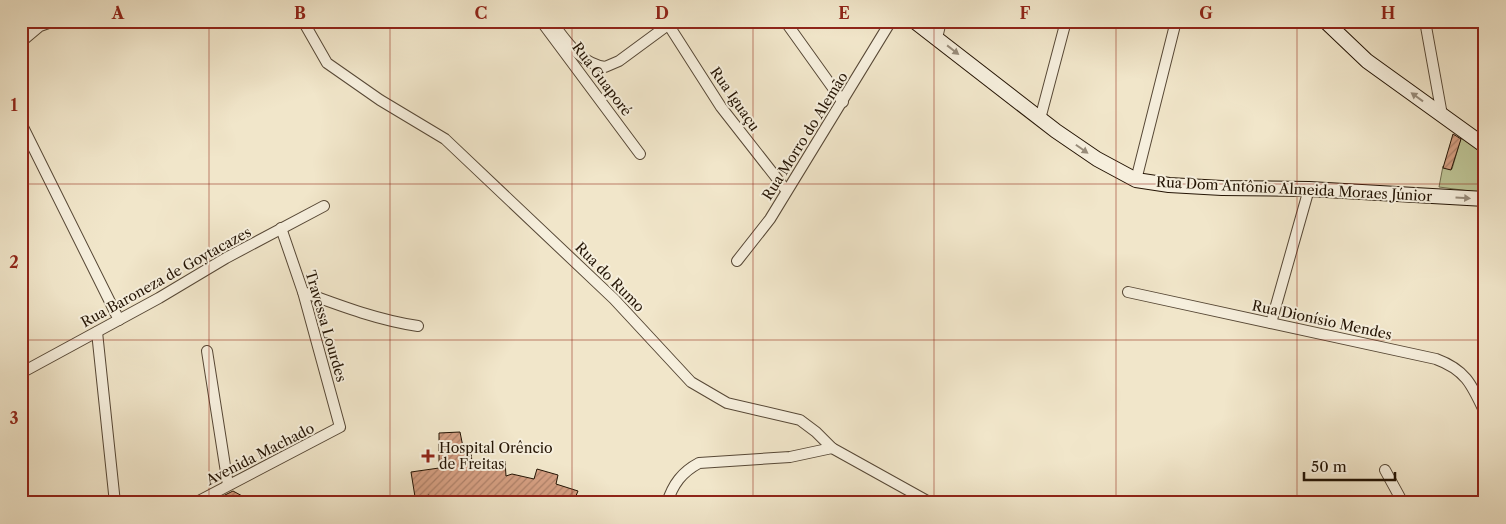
<svg xmlns="http://www.w3.org/2000/svg" width="1506" height="524" font-family="'Libre Caslon Text',serif">
	<defs>
		<pattern id="building-hatch" width="6" height="6" patternUnits="userSpaceOnUse" patternTransform="scale(1.25)"><rect width="6" height="6" fill="#d59f82"/><path d="M-1 1l2-2M0 6l6-6M5 7l2-2" fill="none" stroke="#ad8068"/></pattern>
	</defs>
	<rect width="100%" height="100%" fill="#f1e6ca"/>
	<filter id="stains"><feTurbulence type="fractalNoise" baseFrequency=".004" numOctaves="4"/><feColorMatrix values="0 0 0 0 .2 0 0 0 0 .09 0 0 0 0 .02 0 0 0 .5 -.17"/></filter>
	<radialGradient id="worn" r=".72"><stop offset=".6" stop-color="#630" stop-opacity="0"/><stop offset="1" stop-color="#630" stop-opacity=".3"/></radialGradient>
	<path fill="#bdc495" stroke="#706c4c" d="M1461,138L1485,154V193L1439,187L1443,166L1452,169Z"/>
	<g fill="url(#building-hatch)" stroke="#241404">
		<path d="M1453,134L1461,139L1451,170L1443,168Z"/>
		<path d="M460,432L464,452L471,451L472,463L505,461L506,476L512,474L534,479L537,469L558,475L556,484L578,491L573,503H456L428,495L429,503H416L411,472L439,468V433Z"/>
		<path d="M233,491L255,503H227L219,498Z"/>
	</g>
	<g fill="none" stroke-linecap="round" stroke-linejoin="round">
		<g stroke="#574836" stroke-width="12">
			<g id="minor">
				<path d="M303,21L327,63L380,100L445,139L614,299L691,382L727,403L800,420L816,432L832,448L931,503"/>
				<path d="M541,21L640,154"/>
				<path d="M551,21C566,40 579,63 605,67L619,61L672,22"/>
				<path d="M666,21L721,107L786,190"/>
				<path d="M785,21L843,102"/>
				<path d="M1425,21L1442,115"/>
				<path d="M937,38L941,21"/>
				<path d="M21,42L40,26L54,21"/>
				<path d="M1040,119L1066,21"/>
				<path d="M21,123L119,320"/>
				<path d="M1136,180L1176,21"/>
				<path d="M737,261L770,219L891,21"/>
				<path d="M303,292C341,306 378,320 418,326"/>
				<path d="M1128,292L1436,359C1466,370 1472,385 1485,413"/>
				<path d="M1271,323L1309,189"/>
				<path d="M97,332L115,503"/>
				<path d="M207,351L228,485"/>
				<path d="M21,373L159,298L226,258L324,206"/>
				<path d="M1385,470L1403,503"/>
				<path d="M195,503L340,427L303,292L281,228"/>
				<path d="M667,503C673,484 682,472 699,463L790,457L832,448"/>
			</g>
		</g>
		<g stroke="#241404" stroke-width="16">
			<g id="secondary">
				<path d="M914,21L1056,131L1097,159L1136,180L1169,185L1222,188L1309,189L1485,199"/>
				<path d="M1325,21L1367,61L1485,146"/>
			</g>
		</g>
		<use href="#minor" stroke="#f6efdd" stroke-width="10"/>
		<use href="#secondary" stroke="#f6efdd" stroke-width="14"/>
	</g>
	<defs><path id="oneway-solid" d="M-6-.8H1V-3.2L6.5 0L1 3.2V.8H-6Z" transform="scale(1.25)"/></defs>
	<g fill="#988c7b">
		<use href="#oneway-solid" transform="translate(953 50) rotate(38)"/>
		<use href="#oneway-solid" transform="translate(1417 97) rotate(-144)"/>
		<use href="#oneway-solid" transform="translate(1082 149) rotate(35)"/>
		<use href="#oneway-solid" transform="translate(1463 198) rotate(4)"/>
	</g>
	<path fill="none" stroke="#8f2418" stroke-width="1" stroke-opacity="0.55" d="M209,21V503M390,21V503M572,21V503M753,21V503M934,21V503M1116,21V503M1297,21V503M21,184H1485M21,340H1485"/>
	<path fill="#8f2418" stroke="#f6efdd" stroke-width="2" d="M425.5 448.5h5v5h5v5h-5v5h-5v-5h-5v-5h5z"/>
	<g text-anchor="middle" dominant-baseline="central" stroke-width="4" stroke-linejoin="round" paint-order="stroke">
		<g font-size="14" fill="#241404" stroke="#f6efdd">
			<text transform="translate(602 79) rotate(53)">Rua Guaporé</text>
			<text transform="translate(735 99) rotate(55)">Rua Iguaçu</text>
			<text transform="translate(805 136) rotate(-58)">Rua Morro do Alemão</text>
			<text transform="translate(1294 189) rotate(3)">Rua Dom Antônio Almeida Moraes Júnior</text>
			<text transform="translate(166 277) rotate(-29)">Rua Baroneza de Goytacazes</text>
			<text transform="translate(610 277) rotate(45)">Rua do Rumo</text>
			<text transform="translate(1322 320) rotate(12)">Rua Dionísio Mendes</text>
			<text transform="translate(326 326) rotate(74)">Travessa Lourdes</text>
			<text transform="translate(260 454) rotate(-27)">Avenida Machado</text>
		</g>
		<g font-size="14" fill="#241404" stroke="#f6efdd" text-anchor="start">
			<text x="439" y="448">Hospital Orêncio<tspan x="439" dy="16">de Freitas</tspan></text>
		</g>
	</g>
	<rect width="1506" height="524" fill="none" stroke="#f1e6ca" stroke-width="55"/>
	<path d="M1304 472v8h91v-8" fill="none" stroke="#241404" stroke-width="2.5"/>
	<text x="1311" y="472" font-size="15" fill="#241404" stroke="#f6efdd" stroke-width="4" paint-order="stroke">50 m</text>
	<rect x="28" y="28" width="1450" height="468" fill="none" stroke="#8f2418" stroke-width="2"/>
	<g font-size="16" text-anchor="middle" font-weight="bold" fill="#8f2418">
		<text x="118" y="19">A</text>
		<text x="300" y="19">B</text>
		<text x="481" y="19">C</text>
		<text x="662" y="19">D</text>
		<text x="844" y="19">E</text>
		<text x="1025" y="19">F</text>
		<text x="1206" y="19">G</text>
		<text x="1388" y="19">H</text>
		<text x="14" y="111">1</text>
		<text x="14" y="268">2</text>
		<text x="14" y="424">3</text>
	</g>
	<rect width="100%" height="100%" filter="url(#stains)"/>
	<rect width="100%" height="100%" fill="url(#worn)"/>
</svg>
